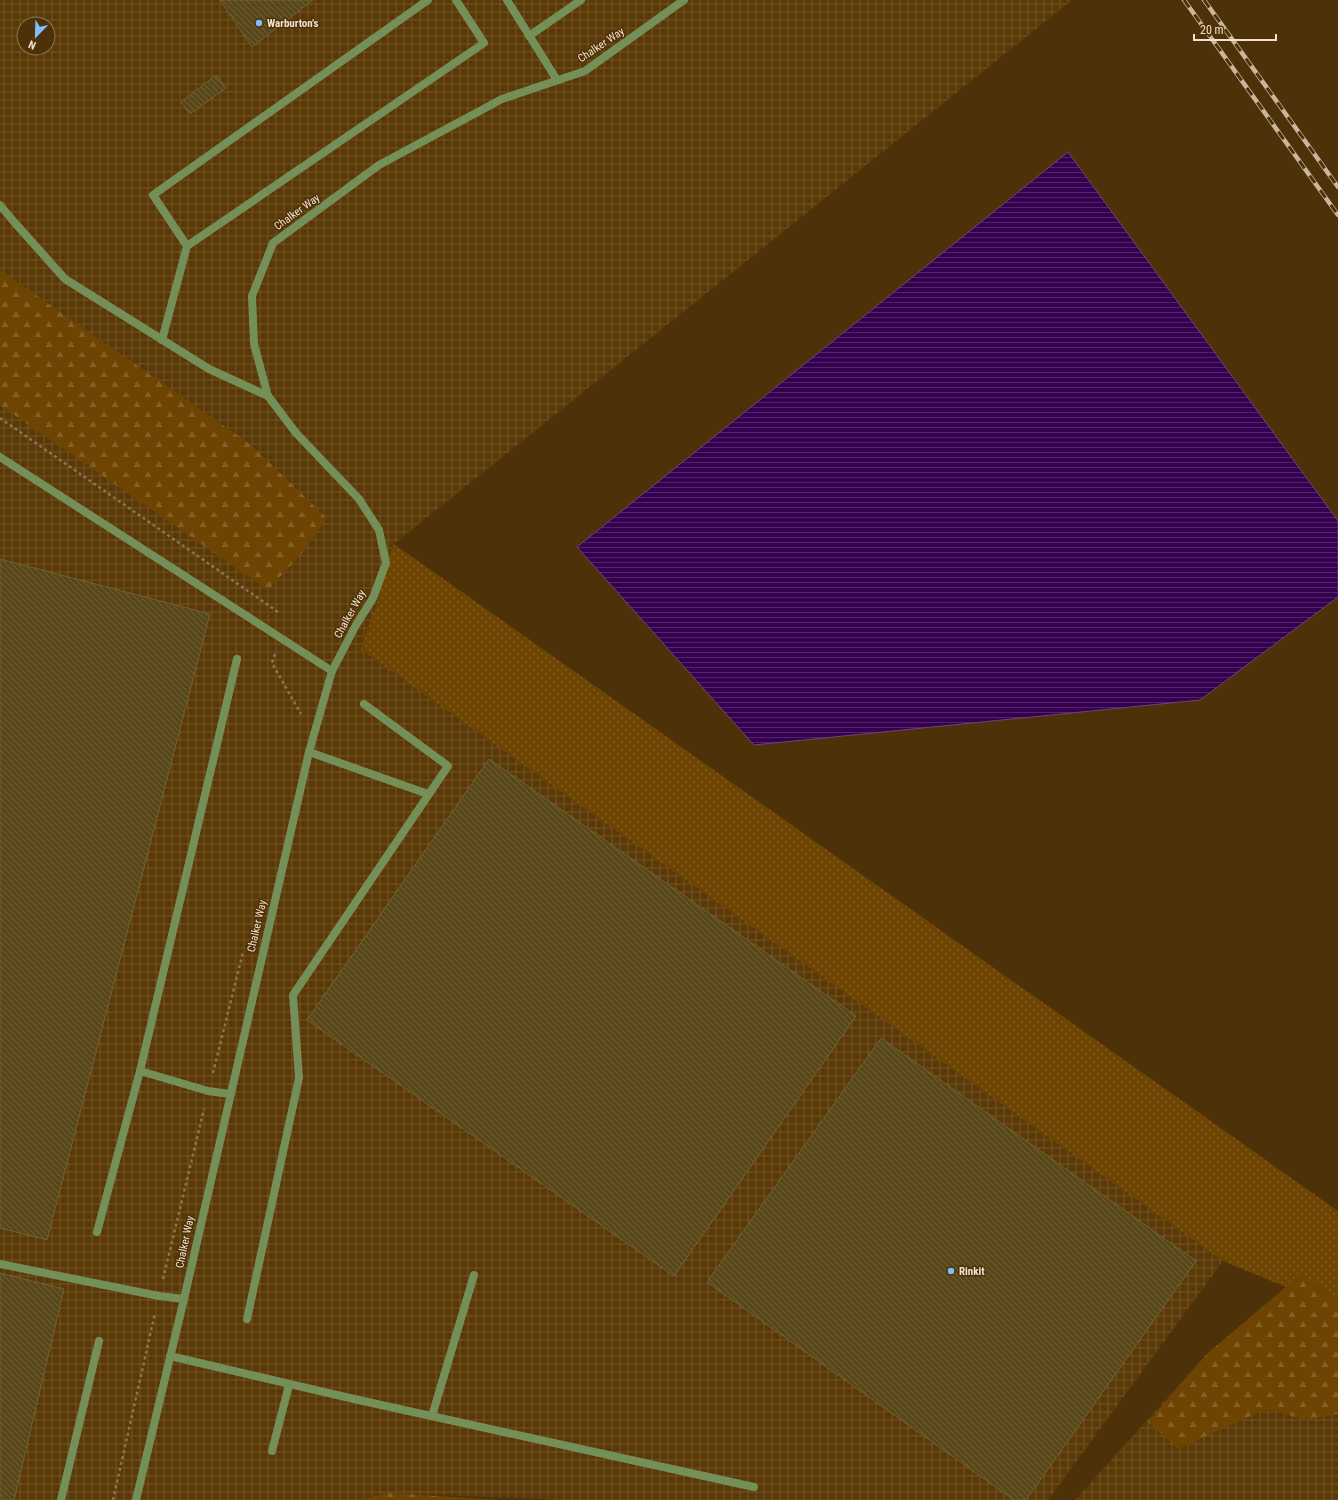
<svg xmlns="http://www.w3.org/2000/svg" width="1338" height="1500" font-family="'Roboto Condensed',sans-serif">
	<defs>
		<pattern id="industrial-grid" width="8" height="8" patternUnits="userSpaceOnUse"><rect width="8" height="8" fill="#5a3906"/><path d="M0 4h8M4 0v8" fill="none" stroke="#725529"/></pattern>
		<pattern id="grass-dots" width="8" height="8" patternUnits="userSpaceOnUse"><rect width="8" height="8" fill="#6e4402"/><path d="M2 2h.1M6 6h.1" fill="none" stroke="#835f26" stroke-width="1.8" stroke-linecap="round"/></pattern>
		<pattern id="forest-firs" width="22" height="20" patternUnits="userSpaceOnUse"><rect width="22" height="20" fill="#6e4402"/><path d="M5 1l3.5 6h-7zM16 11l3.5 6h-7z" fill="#835f26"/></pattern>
		<pattern id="water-rules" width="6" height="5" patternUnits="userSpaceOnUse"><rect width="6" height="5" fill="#35004f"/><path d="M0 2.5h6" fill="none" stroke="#532567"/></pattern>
		<pattern id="building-back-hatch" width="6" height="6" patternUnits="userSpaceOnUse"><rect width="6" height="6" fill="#574719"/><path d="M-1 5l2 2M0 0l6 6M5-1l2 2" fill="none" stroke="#706139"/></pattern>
	</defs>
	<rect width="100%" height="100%" fill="#4d3108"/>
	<g fill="url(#industrial-grid)" fill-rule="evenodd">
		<path d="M0,0H1072L394,544L386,563L378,601L360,649L1223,1261L1048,1500H562L414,1494L498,1500H0ZM24,24H48V48H24Z"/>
		<path d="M1300,1273L1338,1299V1500H1075L1207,1354L1286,1287Z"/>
	</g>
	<path fill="url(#grass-dots)" d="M394,544L1338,1211V1299L1300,1273L1286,1287L1223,1261L360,649L378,601L386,563Z"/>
	<g fill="url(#forest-firs)">
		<path d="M0,270L250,444L327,518L304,551L268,590L0,405Z"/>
		<path d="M1300,1273L1338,1299V1414L1307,1420L1266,1409L1178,1449L1148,1422L1207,1354L1286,1287Z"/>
		<path d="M386,1493L498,1500H361Z"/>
	</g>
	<path fill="url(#water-rules)" stroke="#6e4475" d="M1068,152L1338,521V597L1200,700L754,745L577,547Z"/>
	<g fill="url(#building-back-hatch)" stroke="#726234">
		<path d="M220,0H313L252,47Z"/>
		<path d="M216,75L226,88L190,114L181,102Z"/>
		<path d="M0,559L210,614L47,1240L0,1228Z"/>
		<path d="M489,759L856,1016L674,1276L307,1020Z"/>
		<path d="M881,1038L1196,1261L1026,1500H1014L707,1282Z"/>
		<path d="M0,1273L64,1289L14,1500H0Z"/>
	</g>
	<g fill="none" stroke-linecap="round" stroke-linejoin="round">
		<g stroke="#8c7352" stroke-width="2.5" stroke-dasharray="3 3" stroke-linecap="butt">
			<path d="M0,418L278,612"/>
			<path d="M275,654L272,663L301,714"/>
			<path d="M213,1073L243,952"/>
			<path d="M163,1279L204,1109"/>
			<path d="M113,1500L155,1313"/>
		</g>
		<g stroke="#749058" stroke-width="8">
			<path d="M507,0L557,80"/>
			<path d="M529,36L581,0"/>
			<path d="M187,246L153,195L428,0"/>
			<path d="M162,340L187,246L484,43L456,0"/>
			<path d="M0,457L332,671"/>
			<path d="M309,752L428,794"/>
			<path d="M140,1071L237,659"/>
			<path d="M97,1232L140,1071L208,1091L230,1094"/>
			<path d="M0,1264L159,1296L184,1299"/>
			<path d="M247,1319L299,1078L293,995L448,766L364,704"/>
			<path d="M170,1356L354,1399L754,1487"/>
			<path d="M432,1416L474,1275"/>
			<path d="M272,1451L289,1385"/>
			<path d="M61,1500L99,1341"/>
		</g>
		<g stroke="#749058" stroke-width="8">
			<path d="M0,205L15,223L65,279L209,369L268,396"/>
			<path d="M136,1500L184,1299L309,752L332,671L356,625L373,598L386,563L379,530L359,499L296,433L268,396L254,344L252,296L273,243L379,165L502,99L585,71L684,0"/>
		</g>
		<g stroke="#cab69d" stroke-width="4.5">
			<g id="rail">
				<path d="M1184,0L1338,215"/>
				<path d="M1204,0L1338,187"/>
			</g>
		</g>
		<use href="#rail" stroke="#4d3108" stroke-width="3" stroke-dasharray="9" stroke-linecap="butt"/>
	</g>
	<g fill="#81bdfa" stroke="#4d3108" stroke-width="1.5">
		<circle cx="259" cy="23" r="4"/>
		<circle cx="951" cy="1271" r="4"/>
	</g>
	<g text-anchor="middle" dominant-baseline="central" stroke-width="3" stroke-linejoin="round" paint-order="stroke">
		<g font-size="11" font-weight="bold" fill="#f3e1cd" stroke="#4d3108" text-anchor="start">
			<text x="267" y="23">Warburton's</text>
			<text x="959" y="1271">Rinkit</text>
		</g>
		<g font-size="11" fill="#f3e1cd" stroke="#4d3108">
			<text transform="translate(601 45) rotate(-34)">Chalker Way</text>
			<text transform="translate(297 212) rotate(-36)">Chalker Way</text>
			<text transform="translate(350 614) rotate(-61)">Chalker Way</text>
			<text transform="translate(257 926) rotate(-77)">Chalker Way</text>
			<text transform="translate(185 1242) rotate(-78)">Chalker Way</text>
		</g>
	</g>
	<g transform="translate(36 36) rotate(203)"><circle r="19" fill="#4d3108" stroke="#8f7757"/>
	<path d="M0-3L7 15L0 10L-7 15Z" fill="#81bdfa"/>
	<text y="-6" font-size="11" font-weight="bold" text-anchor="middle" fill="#f3e1cd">N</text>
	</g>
	<path d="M1194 34v6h82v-6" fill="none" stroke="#f3e1cd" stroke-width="2"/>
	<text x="1200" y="34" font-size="12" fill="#f3e1cd" stroke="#4d3108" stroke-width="3" paint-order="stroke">20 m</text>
</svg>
